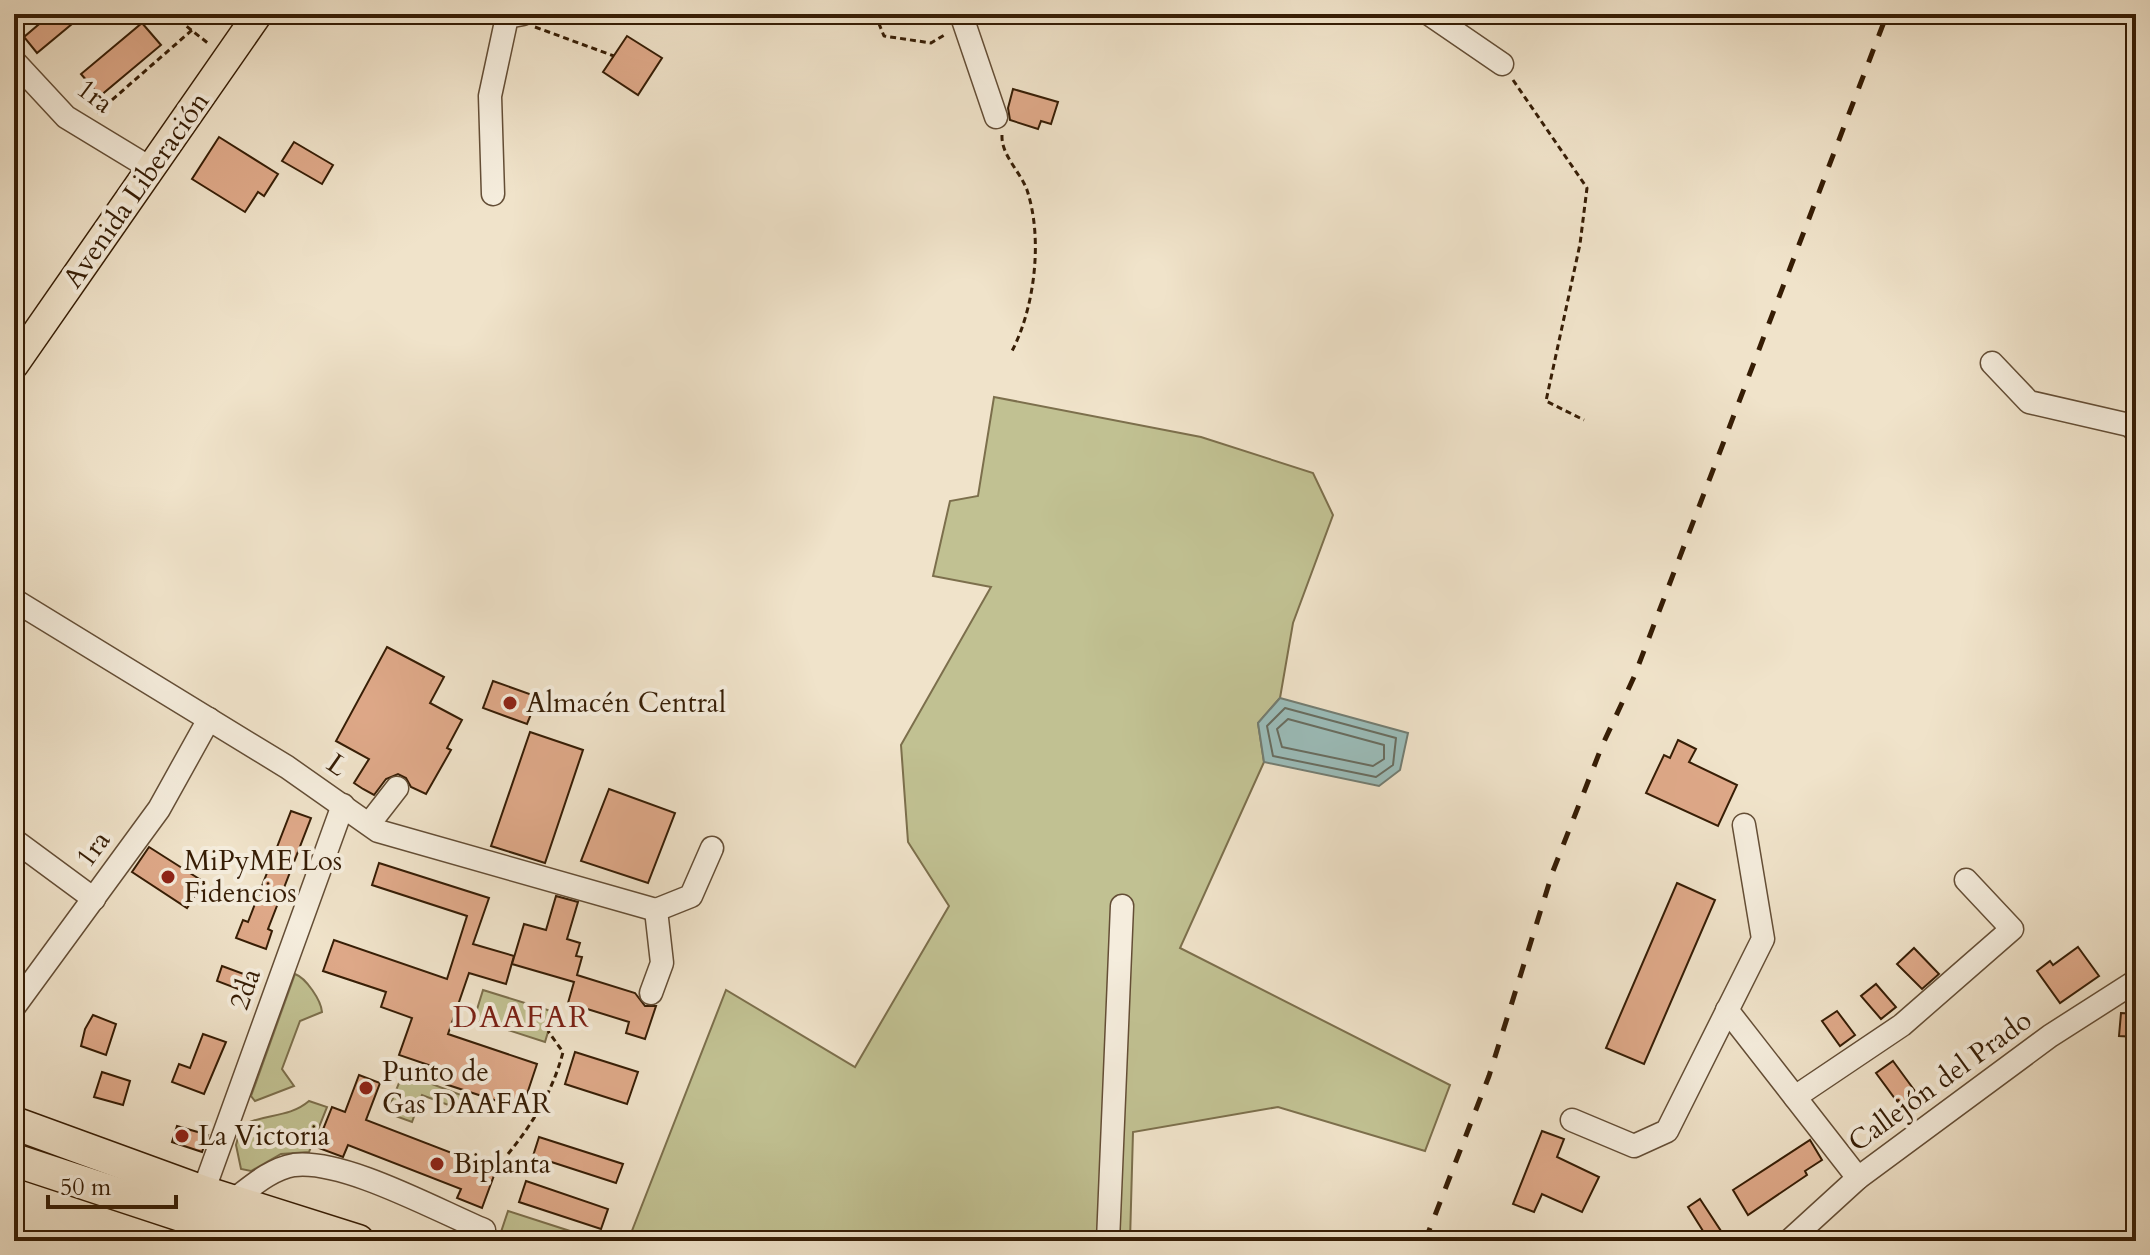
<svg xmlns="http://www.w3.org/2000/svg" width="2150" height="1255" font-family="Cardo,serif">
	<rect width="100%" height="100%" fill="#f0e3ca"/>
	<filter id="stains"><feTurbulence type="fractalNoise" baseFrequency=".0025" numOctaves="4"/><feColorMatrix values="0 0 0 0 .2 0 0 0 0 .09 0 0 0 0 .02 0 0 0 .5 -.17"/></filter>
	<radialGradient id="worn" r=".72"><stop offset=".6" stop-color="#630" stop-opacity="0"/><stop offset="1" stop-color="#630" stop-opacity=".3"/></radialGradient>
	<g fill="#c1c192" stroke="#7c6f4c" stroke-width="2">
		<path d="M994,397L1201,437L1313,473L1333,515L1293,623L1280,698L1258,723L1264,762L1180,948L1450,1085L1425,1151L1278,1107L1133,1132L1130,1241H628L726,990L855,1067L949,906L908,842L901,745L991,587L933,576L950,501L978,496Z"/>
		<path d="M295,974C306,978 321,1000 322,1012L300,1021L282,1069L294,1086L255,1101L251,1096Z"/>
		<path d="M483,990L554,1012L545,1042L474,1019Z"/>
		<path d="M403,1073L461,1095L458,1104L451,1106L422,1095L412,1122L387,1113Z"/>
		<path d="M309,1101L327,1107L309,1152L281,1154L251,1171L241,1169L236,1145L241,1126C263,1113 288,1119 309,1101Z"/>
		<path d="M508,1211L570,1231L567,1241H498Z"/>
	</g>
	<path fill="#9bbdba" stroke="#737d72" stroke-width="2" d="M1280,698L1408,733L1400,770L1379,786L1264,762L1258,723Z"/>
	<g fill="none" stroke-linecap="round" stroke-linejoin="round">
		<g stroke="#686d60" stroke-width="2">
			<path d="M1285,708L1396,738L1393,765L1376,777L1273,756L1267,726Z"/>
			<path d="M1288,719L1384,745V759L1373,766L1282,747L1277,729Z"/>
		</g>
	</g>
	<g fill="#dfa989" stroke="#361d05" stroke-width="2">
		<path d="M51,14H84L37,53L24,37Z"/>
		<path d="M142,23L161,45L100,96L81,74Z"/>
		<path d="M627,36L662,58L638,95L603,72Z"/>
		<path d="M1013,89L1058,102L1051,124L1041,121L1038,129L1010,120L1008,108Z"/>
		<path d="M219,137L278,174L264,196L258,192L245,212L192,179Z"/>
		<path d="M294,142L333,165L322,184L282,161Z"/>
		<path d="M387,647L444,677L430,703L462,720L447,748L451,750L426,794L411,787L406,778L398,774L386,779L374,795L363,789L354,783L369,759L336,741Z"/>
		<path d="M493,681L538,697L527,724L483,708Z"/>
		<path d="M530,732L583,750L545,863L491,846Z"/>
		<path d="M1678,740L1696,749L1689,762L1737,785L1718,826L1646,793L1664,755L1670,758Z"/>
		<path d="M609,789L675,813L648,883L581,861Z"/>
		<path d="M291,811L311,818L268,929L272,931L266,949L236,938L243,920L248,922Z"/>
		<path d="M149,847L204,882L187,908L132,872Z"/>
		<path d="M379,863L489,898L473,944L514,956L506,984L469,973L448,1034L537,1064L522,1109L445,1084L449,1072L399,1055L412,1018L381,1007L386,992L323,971L334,940L447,979L467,916L372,885Z"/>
		<path d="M1677,883L1715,900L1644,1064L1606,1048Z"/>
		<path d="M556,896L578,902L567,939L580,943L576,956L582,957L577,975L635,993L645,1006H656L645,1039L626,1033L629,1022L568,1003L574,982L512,964L524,924L546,930Z"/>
		<path d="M2078,947L2099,976L2060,1003L2037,971L2050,961L2053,965Z"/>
		<path d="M1914,948L1939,974L1922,989L1897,964Z"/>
		<path d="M222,966L252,977L246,992L217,981Z"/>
		<path d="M1876,984L1896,1007L1881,1019L1861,996Z"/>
		<path d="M1837,1011L1855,1035L1840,1046L1822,1021Z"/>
		<path d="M2121,1013L2136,1014V1037L2119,1036Z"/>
		<path d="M93,1015L116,1024L106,1055L81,1046L85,1029Z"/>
		<path d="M203,1034L226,1042L204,1094L172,1082L179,1064L190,1068Z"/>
		<path d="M575,1052L638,1072L627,1104L565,1084Z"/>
		<path d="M1893,1061L1923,1102L1907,1115L1876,1073Z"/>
		<path d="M102,1072L130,1081L123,1105L94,1097Z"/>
		<path d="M359,1075L380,1083L366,1120L496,1170L482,1208L457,1198L461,1189L348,1145L343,1157L316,1147L332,1107L345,1112Z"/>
		<path d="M177,1126L208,1135L202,1152L172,1142Z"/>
		<path d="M1542,1131L1564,1139L1557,1157L1599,1177L1582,1212L1542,1194L1534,1212L1513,1204Z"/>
		<path d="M539,1137L623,1164L616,1183L533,1156Z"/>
		<path d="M1810,1140L1822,1160L1805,1171L1807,1175L1748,1215L1733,1190Z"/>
		<path d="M526,1181L608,1209L601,1229L519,1202Z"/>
		<path d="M1700,1199L1721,1231L1708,1239L1688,1207Z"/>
	</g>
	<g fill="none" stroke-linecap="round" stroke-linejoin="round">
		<g stroke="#644e36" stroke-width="25">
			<g id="minor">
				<path d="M961,14L996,117"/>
				<path d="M1429,14L1502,64"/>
				<path d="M14,61L66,117L150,168"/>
				<path d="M493,194L490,96L507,17L523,14"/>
				<path d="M1992,363L2029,402L2129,425L2136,431"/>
				<path d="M14,600L287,767L378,831L656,910"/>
				<path d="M369,824L397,788"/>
				<path d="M14,840L94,899"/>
				<path d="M651,993L662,963L656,910L691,896L712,848"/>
				<path d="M14,1007L159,809L209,719"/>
				<path d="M1727,1010L1858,1178"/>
				<path d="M1795,1097L1902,1025L2012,929L1966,880"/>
				<path d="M1572,1120L1634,1146L1667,1131L1763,939L1744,825"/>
				<path d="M231,1202C250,1188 270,1169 294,1165C344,1159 436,1210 484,1230L480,1241"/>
				<path d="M195,1241L194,1220L203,1192L343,805"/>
				<path d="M1108,1241L1122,906"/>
				<path d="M1789,1241L1858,1178L2050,1036L2136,981"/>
			</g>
		</g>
		<g stroke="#361d05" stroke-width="31">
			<path id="major" d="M14,365L258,14"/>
		</g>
		<g stroke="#361d05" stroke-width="35">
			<g id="highway">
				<path d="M14,1123L203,1192L358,1241"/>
				<path d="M14,1160L260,1241"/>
			</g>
		</g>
		<g stroke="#361d05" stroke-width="3" stroke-dasharray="6 4" stroke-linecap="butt">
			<path d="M171,14L209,44"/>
			<path d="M875,14L884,36L931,43L946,34"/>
			<path d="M14,17L18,14"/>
			<path d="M535,27L614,56"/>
			<path d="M1513,80L1587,188L1580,244L1546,401L1584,420"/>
			<path d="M97,113L192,30"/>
			<path d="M1002,135C1001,155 1020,171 1027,190C1043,238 1035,307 1012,351"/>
			<path d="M508,1154C533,1123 553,1091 563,1052L548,1031"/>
		</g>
		<use href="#minor" stroke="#f5eddd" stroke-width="22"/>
		<use href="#major" stroke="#f0e3ca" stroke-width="28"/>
		<use href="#highway" stroke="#f0e3ca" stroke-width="32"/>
		<path stroke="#361d05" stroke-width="5" stroke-dasharray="14 14" stroke-linecap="butt" d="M1425,1241L1489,1076L1553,871L1602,746L1634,677L1887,14"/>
	</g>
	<g fill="#8f2418" stroke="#f5eddd" stroke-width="3">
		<circle cx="510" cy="703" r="8"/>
		<circle cx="168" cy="877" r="8"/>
		<circle cx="366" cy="1088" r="8"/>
		<circle cx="182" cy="1136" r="8"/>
		<circle cx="437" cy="1164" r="8"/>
	</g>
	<g text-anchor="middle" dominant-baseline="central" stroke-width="8" stroke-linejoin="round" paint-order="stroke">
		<g font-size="28" fill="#361d05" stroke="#f5eddd">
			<text transform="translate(95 96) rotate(37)">1ra</text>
			<text transform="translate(136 190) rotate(-55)">Avenida Liberación</text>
			<text transform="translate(337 765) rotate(35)">L</text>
			<text transform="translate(93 849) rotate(-54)">1ra</text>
			<text transform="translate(245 989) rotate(-70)">2da</text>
			<text transform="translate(1940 1081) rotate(-36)">Callejón del Prado</text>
		</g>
		<g font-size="28" fill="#361d05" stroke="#f5eddd" text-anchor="start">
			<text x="526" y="703">Almacén Central</text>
			<text x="184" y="861">MiPyME Los<tspan x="184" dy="32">Fidencios</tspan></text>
			<text x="382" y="1072">Punto de<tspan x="382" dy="32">Gas DAAFAR</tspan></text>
			<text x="198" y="1136">La Victoria</text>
			<text x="453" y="1164">Biplanta</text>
		</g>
		<g font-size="30" letter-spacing="2" fill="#7a1f14" stroke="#f5eddd">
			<text x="522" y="1017">DAAFAR</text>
		</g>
	</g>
	<rect width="2150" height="1255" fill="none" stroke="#f0e3ca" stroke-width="48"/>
	<rect x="16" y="16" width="2118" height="1223" fill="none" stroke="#361d05" stroke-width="4"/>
	<rect x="24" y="24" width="2102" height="1207" fill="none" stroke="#361d05" stroke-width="2"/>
	<path d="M48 1195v12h128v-12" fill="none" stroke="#361d05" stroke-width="4"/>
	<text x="60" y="1195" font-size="24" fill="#361d05" stroke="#f5eddd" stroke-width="6" paint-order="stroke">50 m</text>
	<rect width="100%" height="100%" filter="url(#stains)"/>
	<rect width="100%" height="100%" fill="url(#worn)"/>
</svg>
